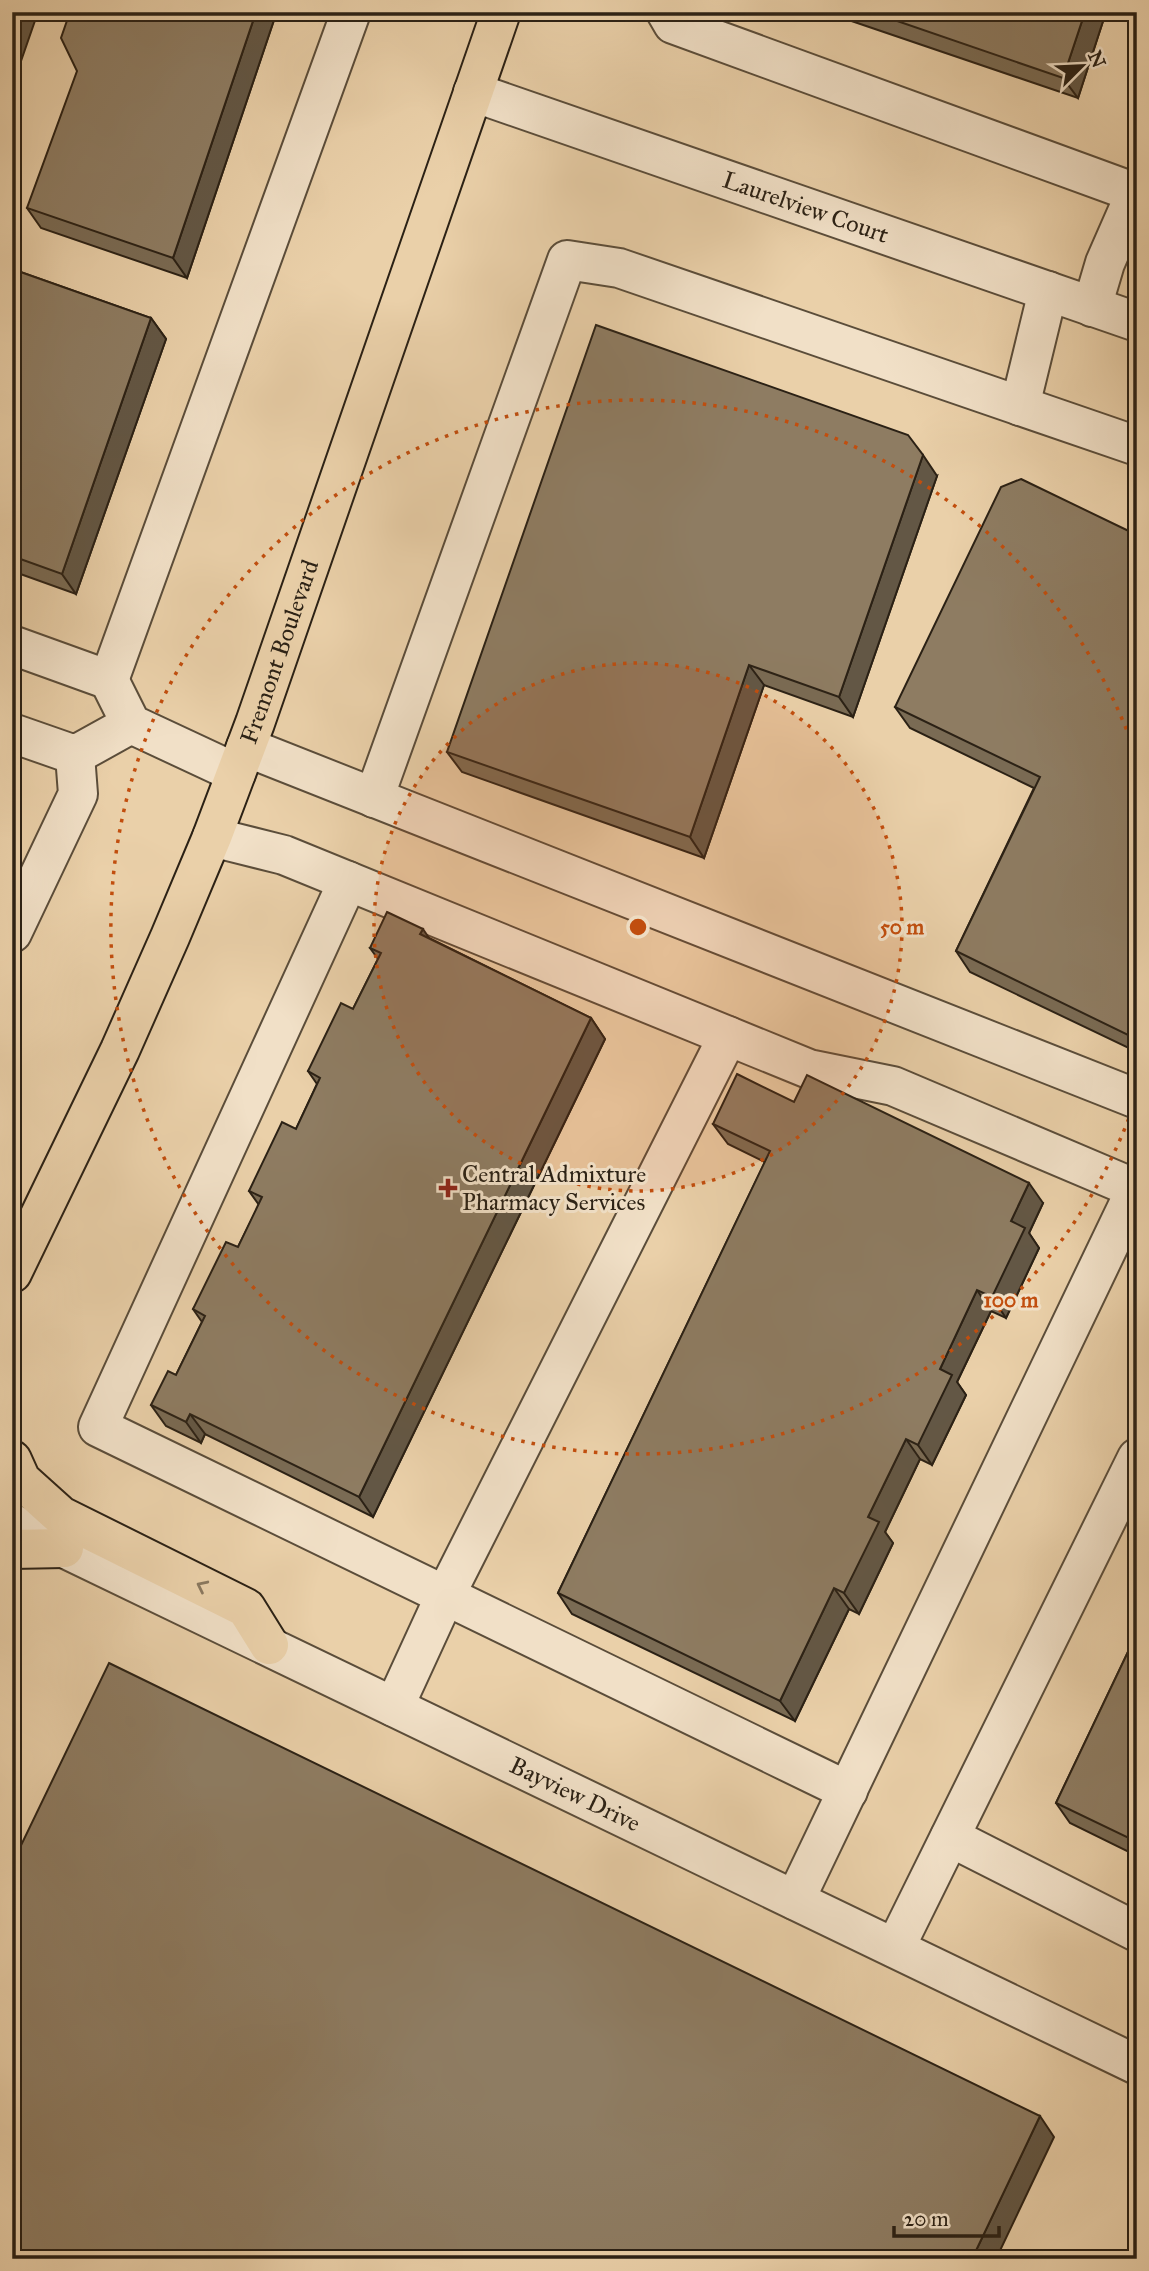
<svg xmlns="http://www.w3.org/2000/svg" width="1149" height="2271" font-family="'IM FELL Great Primer',serif">
	<rect width="100%" height="100%" fill="#ead0a9"/>
	<filter id="stains"><feTurbulence type="fractalNoise" baseFrequency=".00286" numOctaves="4"/><feColorMatrix values="0 0 0 0 .2 0 0 0 0 .09 0 0 0 0 .02 0 0 0 .5 -.17"/></filter>
	<radialGradient id="worn" r=".72"><stop offset=".6" stop-color="#630" stop-opacity="0"/><stop offset="1" stop-color="#630" stop-opacity=".3"/></radialGradient>
	<g fill="none" stroke-linecap="round" stroke-linejoin="round">
		<g stroke="#5b4d3a" stroke-width="42">
			<g id="minor">
				<path d="M666,12L673,24L1136,193"/>
				<path id="s1" d="M473,92L1137,322"/>
				<path d="M1092,307L1105,263L1137,190"/>
				<path d="M1020,406L1048,291"/>
				<path d="M12,645L109,680L131,724L236,773"/>
				<path d="M109,680L351,12"/>
				<path d="M12,733L75,755L131,724"/>
				<path d="M246,747L1137,1099"/>
				<path d="M374,798L567,260L619,268L1137,446"/>
				<path d="M212,837L284,855L809,1069L893,1086L1136,1189L795,1900"/>
				<path d="M348,881L98,1427L848,1791"/>
				<path d="M12,933L78,794L75,755"/>
				<path id="s2" d="M12,1523L1137,2065"/>
				<path d="M394,1707L445,1596L728,1036"/>
				<path d="M950,1837L1137,1932"/>
				<path d="M895,1948L1137,1458"/>
			</g>
		</g>
		<g stroke="#2b2115" stroke-width="42">
			<g id="major">
				<path id="s3" d="M12,1273L120,1050L170,937L212,837L255,723L501,12"/>
				<path d="M12,1460L21,1480L61,1516L246,1608L269,1645"/>
				<path d="M12,1549L64,1548"/>
			</g>
		</g>
		<use href="#minor" stroke="#f1e0c7" stroke-width="38"/>
		<use href="#major" stroke="#ead0a9" stroke-width="38"/>
	</g>
	<g fill="#7a6b54" stroke="#2b2115" stroke-width="2">
		<path d="M825,12H1106L1078,98Z"/>
		<path d="M275,17L187,278L41,228L27,208Z"/>
		<path d="M12,269L151,318L166,339L76,594L12,571Z"/>
		<path d="M937,476L853,717L764,685L704,858L462,772L447,752Z"/>
		<path d="M1137,535V1052L970,972L956,951L1034,788L910,728L895,707Z"/>
		<path d="M429,938L591,1018L605,1039L373,1517L205,1434L201,1443L166,1426L151,1405L176,1375L202,1322L193,1309L238,1247L259,1205L249,1191L296,1129L317,1084L308,1071L353,1009L378,959L370,948Z"/>
		<path d="M794,1102L1043,1203L1029,1233L1039,1248L1006,1318L991,1311L957,1382L966,1395L932,1465L920,1459L885,1532L893,1543L859,1614L849,1609L795,1721L572,1614L558,1593L765,1162L728,1144L713,1124Z"/>
		<path d="M1137,1633V1856L1070,1823L1056,1803Z"/>
	</g>
	<g fill="#635745" stroke="#2b2115" stroke-width="2">
		<path d="M17,12H38L12,87V25Z"/>
		<path d="M256,12H272L275,17L187,278L173,258Z"/>
		<path d="M1085,12H1106L1078,98L1063,78Z"/>
		<path d="M151,318L166,339L76,594L62,574Z"/>
		<path d="M923,455L937,476L853,717L839,697Z"/>
		<path d="M749,665L764,685L704,858L690,837Z"/>
		<path d="M423,929L437,950L420,934Z"/>
		<path d="M1137,1017V1047L1128,1035Z"/>
		<path d="M591,1018L605,1039L373,1517L359,1497Z"/>
		<path d="M1029,1183L1043,1203L1029,1233L1039,1248L1006,1318L992,1297L1011,1221Z"/>
		<path d="M977,1290L991,1311L957,1382L966,1395L932,1465L918,1445L940,1369Z"/>
		<path d="M190,1414L205,1434L201,1443L186,1422Z"/>
		<path d="M906,1439L920,1459L885,1532L893,1543L859,1614L844,1593L868,1517Z"/>
		<path d="M834,1588L849,1609L795,1721L780,1701Z"/>
		<path d="M1040,2116L1054,2137L996,2259H972Z"/>
	</g>
	<g fill="#8e7c62" stroke="#2b2115" stroke-width="2">
		<path d="M12,12H17L12,25Z"/>
		<path d="M70,12H256L173,258L27,208L77,71L61,38Z"/>
		<path d="M871,12H1085L1063,78Z"/>
		<path d="M12,269L151,318L62,574L12,556Z"/>
		<path d="M596,325L908,435L923,455L839,697L749,665L690,837L447,752Z"/>
		<path d="M1021,479L1137,535V1017L1128,1035L956,951L1040,777L895,707L1001,487Z"/>
		<path d="M387,912L423,929L420,934L591,1018L359,1497L190,1414L186,1422L151,1405L168,1371L176,1375L205,1316L193,1309L226,1242L238,1247L262,1197L249,1191L282,1122L296,1129L320,1078L308,1071L341,1003L353,1009L381,953L370,948Z"/>
		<path d="M737,1074L794,1102L807,1075L1029,1183L1011,1221L1025,1228L992,1297L977,1290L940,1369L952,1375L918,1445L906,1439L868,1517L879,1522L844,1593L834,1588L780,1701L558,1593L770,1151L713,1124Z"/>
		<path d="M1137,1633V1842L1056,1803Z"/>
		<path d="M109,1663L1040,2116L972,2259H12V1864Z"/>
	</g>
	<defs><path id="oneway-chevron" d="M-2-3.5L2.5 0L-2 3.5" fill="none" stroke-width="1.6" stroke-linecap="round" stroke-linejoin="round" transform="scale(1.75)"/></defs>
	<use stroke="#8a785f" href="#oneway-chevron" transform="translate(202 1586) rotate(-154)"/>
	<circle cx="638" cy="927" r="264" fill="#c24e0e" fill-opacity=".12"/>
	<g fill="none" stroke="#c24e0e" stroke-width="3.5" stroke-dasharray="3.5 7">
		<circle cx="638" cy="927" r="264"/>
		<path d="M1136 1099A527 527 0 1 1 1136 755"/>
	</g>
	<path fill="#8f2418" stroke="#f1e0c7" stroke-width="2.5" d="M444.5 1177.5h7v7h7v7h-7v7h-7v-7h-7v-7h7z"/>
	<g text-anchor="middle" dominant-baseline="central" stroke-width="6" stroke-linejoin="round" paint-order="stroke">
		<g font-size="24" fill="#2b2115" stroke="#f1e0c7">
			<text stroke="none"><textPath href="#s1" startOffset="352">Laurelview Court</textPath></text>
			<text stroke="none"><textPath href="#s3" startOffset="677">Fremont Boulevard</textPath></text>
			<text stroke="none"><textPath href="#s2" startOffset="625">Bayview Drive</textPath></text>
		</g>
		<g font-size="24" fill="#2b2115" stroke="#f1e0c7" text-anchor="start">
			<text x="462" y="1174">Central Admixture<tspan x="462" dy="28">Pharmacy Services</tspan></text>
		</g>
	</g>
	<circle cx="638" cy="927" r="10" fill="#c24e0e" stroke="#f1e0c7" stroke-width="3.5"/>
	<g font-size="21" text-anchor="middle" font-weight="bold" fill="#c24e0e" stroke="#f1e0c7" stroke-width="6" stroke-linejoin="round" paint-order="stroke">
		<text x="902" y="934">50 m</text>
		<text x="1011" y="1307">100 m</text>
	</g>
	<rect width="1149" height="2271" fill="none" stroke="#ead0a9" stroke-width="42"/>
	<rect x="14" y="14" width="1121" height="2243" fill="none" stroke="#2b2115" stroke-width="3.5"/>
	<rect x="21" y="21" width="1107" height="2229" fill="none" stroke="#2b2115" stroke-width="2"/>
	<g transform="translate(1082 66) rotate(66)" stroke="#f1e0c7" stroke-width="5" paint-order="stroke">
	<path d="M0-5L12 26L0 18L-12 26Z" fill="#2b2115"/>
	<text y="-10" font-size="19" font-weight="bold" text-anchor="middle" fill="#2b2115">N</text>
	</g>
	<path d="M894 2226v10h105v-10" fill="none" stroke="#2b2115" stroke-width="3.5"/>
	<text x="904" y="2226" font-size="21" fill="#2b2115" stroke="#f1e0c7" stroke-width="5" paint-order="stroke">20 m</text>
	<rect width="100%" height="100%" filter="url(#stains)"/>
	<rect width="100%" height="100%" fill="url(#worn)"/>
</svg>
